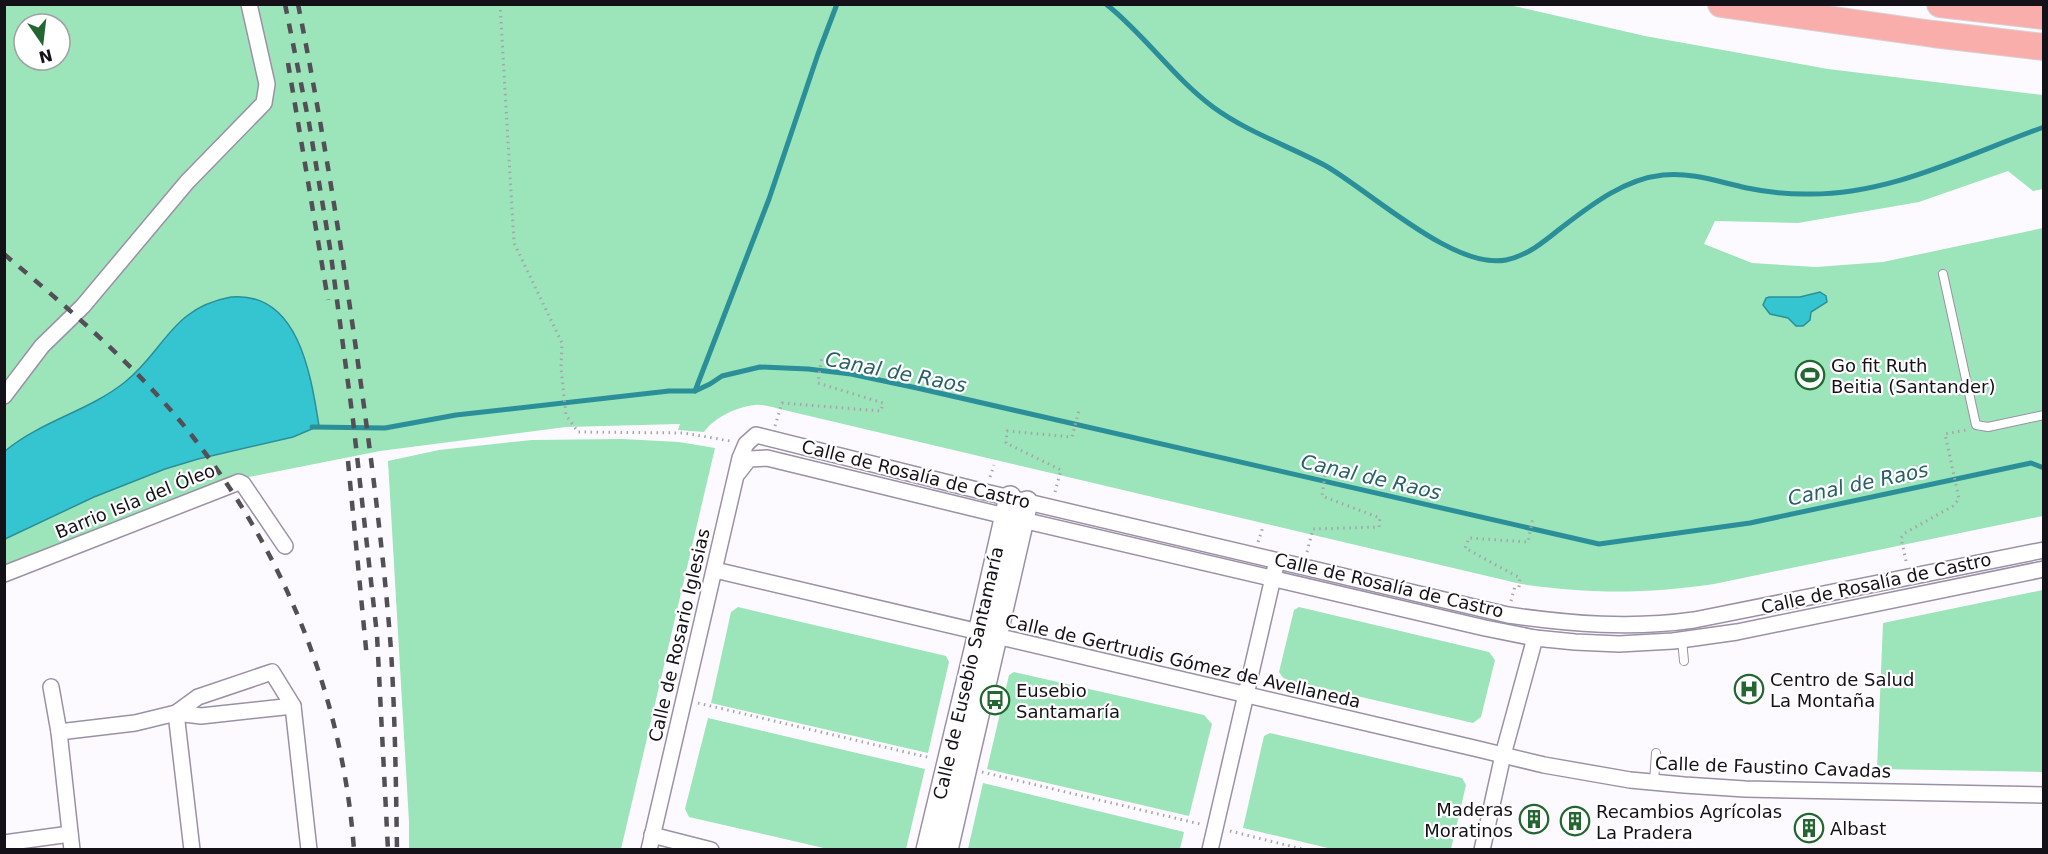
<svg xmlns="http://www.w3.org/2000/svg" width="2048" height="854" font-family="'DejaVu Sans',sans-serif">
	<rect width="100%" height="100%" fill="#fcfaff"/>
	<g fill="#9ce4ba" fill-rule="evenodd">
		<path d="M1505,4L1645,36L1828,69L2043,95V189L2033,191L2008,171L1919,202L1798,223L1715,221L1704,244L1752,263L1816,267L1883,262L2043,228V516L1714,584C1646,594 1589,594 1521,584L784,410C775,408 764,404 755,405C736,407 715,417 704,432L678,430L680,424L566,427L380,451L213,484L135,514L5,569V5ZM24,24H60V60H24Z"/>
		<path d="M622,439L679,442L715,448L621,849H409V822L388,461L439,450L532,440Z"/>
		<path d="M2043,590V772L1877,769L1883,623Z"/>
		<path d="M738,607L946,656L949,662L928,753L711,703L731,612Z"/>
		<path d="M1299,607L1489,652L1495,660L1481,717L1473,723L1284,679L1279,672L1294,610Z"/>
		<path d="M1014,672L1204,715L1212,724L1189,816L987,769L1009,675Z"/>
		<path d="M708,718L925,769L906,849H828L689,817L685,809Z"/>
		<path d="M1270,733L1462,778L1466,785L1451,849H1332L1243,828L1264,736Z"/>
		<path d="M983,783L1184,832L1180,849H968Z"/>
	</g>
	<g fill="#35c5d0" stroke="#2b8f99" stroke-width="1.5">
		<path d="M1820,292L1826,296L1827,302L1811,312L1810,320L1803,326H1796L1788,318L1770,314L1763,305L1766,298L1769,297H1800Z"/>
		<path d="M231,297C299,291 311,376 319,426L293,437L198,459L165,469L94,497L5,539V451C41,421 89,411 125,382C165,350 171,308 231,297Z"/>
	</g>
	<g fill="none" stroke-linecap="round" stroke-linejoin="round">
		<g stroke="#2b8f99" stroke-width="5">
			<path d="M1106,4C1145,35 1173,77 1213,107C1247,132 1289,146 1326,166C1371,192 1454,270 1506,260C1527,256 1545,241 1561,228C1591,205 1624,179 1663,175C1692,172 1719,182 1747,188C1766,192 1785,194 1805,194C1890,196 1965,155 2044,127"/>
			<path d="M695,391L769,199L818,54L837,4"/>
			<path d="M312,427L385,428L456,415L669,391H695L710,384L722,376L760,367L808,369L851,374L917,388L1599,544L1750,523L2031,463L2044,468"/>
		</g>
		<g stroke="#9b91a6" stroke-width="10">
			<g id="service">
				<path d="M1943,274L1976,425L1988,427L2044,415"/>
				<path d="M1682,640L1684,661"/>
				<path d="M1654,782L1656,753"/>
			</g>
		</g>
		<g stroke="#9b91a6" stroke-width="18">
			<g id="minor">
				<path d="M4,396L42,346L83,306L187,182L264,103L267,84L249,4"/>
				<path d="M738,473L749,459L767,458L1005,516L1485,628L1535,638L1575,642L1619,644L1673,641L1737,632L2044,569"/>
				<path d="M715,570L1478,749L1544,765L1630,780L1684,785L1745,789L2044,795"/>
				<path d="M4,574L239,482L243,484L285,546"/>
				<path d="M51,687L59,732L72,850"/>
				<path d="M59,732L135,723L176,713L198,697L272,672L293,706L309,850"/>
				<path d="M652,835L711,850"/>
				<path d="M4,843L70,834"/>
				<path d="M192,850L176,713L201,716L293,706"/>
				<path d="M649,850L740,458L746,444L756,435L985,492L1508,615C1571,624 1631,629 1694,620L2044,550"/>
				<path d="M1210,850L1275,569"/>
				<path d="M1482,850L1503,755L1535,638"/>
			</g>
		</g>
		<g stroke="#9b91a6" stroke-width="24">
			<g id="secondary">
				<path d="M927,850L979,633L1010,497"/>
				<path d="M947,850L1027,502"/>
			</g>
		</g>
		<g stroke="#d5d4d5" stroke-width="28">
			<g id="motorway">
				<path d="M1721,4L1933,34L2044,47"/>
				<path d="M1940,4L2044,16"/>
			</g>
		</g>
		<g stroke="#a7a4aa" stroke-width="3" stroke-dasharray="1.5 4.5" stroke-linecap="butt">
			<path d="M500,4L514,243L562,343L561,368L566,415L578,432L684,433L730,441"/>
			<path d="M775,426L782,403L881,411L883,403L818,383L822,355"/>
			<path d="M990,477L994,465"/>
			<path d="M1055,492L1061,470L1006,443L1007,431L1072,437L1079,410"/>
			<path d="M1258,542L1263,527"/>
			<path d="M1307,552L1313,529L1379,527L1380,518L1322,496L1326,469"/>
			<path d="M1906,561L1901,538L1905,533L1953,506L1959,499L1945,434L1966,430"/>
			<path d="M1519,587L1520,578L1465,548L1469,538L1528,542L1533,517"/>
			<path d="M1511,601L1515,586"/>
			<path d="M698,703L931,758"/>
			<path d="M982,772L1200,824"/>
			<path d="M1230,831L1306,850"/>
		</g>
		<use href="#service" stroke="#fff" stroke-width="8"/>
		<use href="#minor" stroke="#fff" stroke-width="15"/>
		<use href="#secondary" stroke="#fff" stroke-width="21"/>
		<use href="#motorway" stroke="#f9aeab" stroke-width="26"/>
		<g stroke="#534f56" stroke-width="4.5" stroke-dasharray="10 10" stroke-linecap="butt">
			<path d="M285,4L309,123L330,248L353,420L377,635L388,850"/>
			<path d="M298,4C320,114 338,224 354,335C369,440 383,545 391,650C395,716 396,783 397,850"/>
			<path d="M288,63L328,300"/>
			<path d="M4,254C70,310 139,368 193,437C286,556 343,699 354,850"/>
			<path d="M348,461L367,659"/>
		</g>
	</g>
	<defs>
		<g id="stadium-ring" transform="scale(1.5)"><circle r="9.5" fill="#fff" stroke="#246631" stroke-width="1.5"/><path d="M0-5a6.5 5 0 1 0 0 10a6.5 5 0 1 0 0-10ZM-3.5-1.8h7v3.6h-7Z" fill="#246631"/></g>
		<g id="hospital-ring" transform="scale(1.5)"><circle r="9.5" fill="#fff" stroke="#246631" stroke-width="1.5"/><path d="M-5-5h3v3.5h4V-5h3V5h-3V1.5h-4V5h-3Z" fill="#246631"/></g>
		<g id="bus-ring" transform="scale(1.5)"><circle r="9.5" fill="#fff" stroke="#246631" stroke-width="1.5"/><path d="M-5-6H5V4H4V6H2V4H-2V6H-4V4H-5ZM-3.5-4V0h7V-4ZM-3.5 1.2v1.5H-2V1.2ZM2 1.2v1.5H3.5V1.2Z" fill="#246631"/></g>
		<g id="building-ring" transform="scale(1.5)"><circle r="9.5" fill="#fff" stroke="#246631" stroke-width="1.5"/><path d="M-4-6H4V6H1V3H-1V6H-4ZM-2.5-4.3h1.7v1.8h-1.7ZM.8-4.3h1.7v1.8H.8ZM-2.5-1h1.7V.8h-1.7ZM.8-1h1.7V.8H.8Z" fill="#246631"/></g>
	</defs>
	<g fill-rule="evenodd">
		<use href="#stadium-ring" x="1810" y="375"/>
		<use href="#hospital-ring" x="1749" y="689"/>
		<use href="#bus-ring" x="995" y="700"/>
		<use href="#building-ring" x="1534" y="819"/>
		<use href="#building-ring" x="1575" y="821"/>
		<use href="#building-ring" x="1809" y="828"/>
	</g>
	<g text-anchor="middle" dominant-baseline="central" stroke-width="4.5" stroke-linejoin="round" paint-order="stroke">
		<g font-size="18" fill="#151118" stroke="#fff" text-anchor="start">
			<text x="1831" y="365">Go fit Ruth<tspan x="1831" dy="21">Beitia (Santander)</tspan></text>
			<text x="1770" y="679">Centro de Salud<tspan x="1770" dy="21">La Montaña</tspan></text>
			<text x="1016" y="690">Eusebio<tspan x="1016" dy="21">Santamaría</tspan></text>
			<text x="1513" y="809" text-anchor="end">Maderas<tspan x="1513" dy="21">Moratinos</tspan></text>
			<text x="1596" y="811">Recambios Agrícolas<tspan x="1596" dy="21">La Pradera</tspan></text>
			<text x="1830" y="828">Albast</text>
		</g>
		<g font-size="18" fill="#151118" stroke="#fff">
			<text transform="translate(916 474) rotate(14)">Calle de Rosalía de Castro</text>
			<text transform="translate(135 501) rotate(-22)">Barrio Isla del Óleo</text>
			<text transform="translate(1876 583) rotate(-12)">Calle de Rosalía de Castro</text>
			<text transform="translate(1389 585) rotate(13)">Calle de Rosalía de Castro</text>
			<text transform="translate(679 635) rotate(-77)">Calle de Rosario Iglesias</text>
			<text transform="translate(1183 661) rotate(13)">Calle de Gertrudis Gómez de Avellaneda</text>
			<text transform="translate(968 673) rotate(-77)">Calle de Eusebio Santamaría</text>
			<text transform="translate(1773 767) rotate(2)">Calle de Faustino Cavadas</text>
		</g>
		<g font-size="20" font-style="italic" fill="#286065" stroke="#fff">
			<text transform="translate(896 372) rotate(11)">Canal de Raos</text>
			<text transform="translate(1371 477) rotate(13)">Canal de Raos</text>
			<text transform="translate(1858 484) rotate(-12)">Canal de Raos</text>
		</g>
	</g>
	<rect width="2048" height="854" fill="none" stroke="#151118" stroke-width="12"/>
	<g transform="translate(42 42) rotate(166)"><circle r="28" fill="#ffffff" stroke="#a1a0a3" stroke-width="1.5"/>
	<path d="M0-4.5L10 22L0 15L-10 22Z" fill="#246631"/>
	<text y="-9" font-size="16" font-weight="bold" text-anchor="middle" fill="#151118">N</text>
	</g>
</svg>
